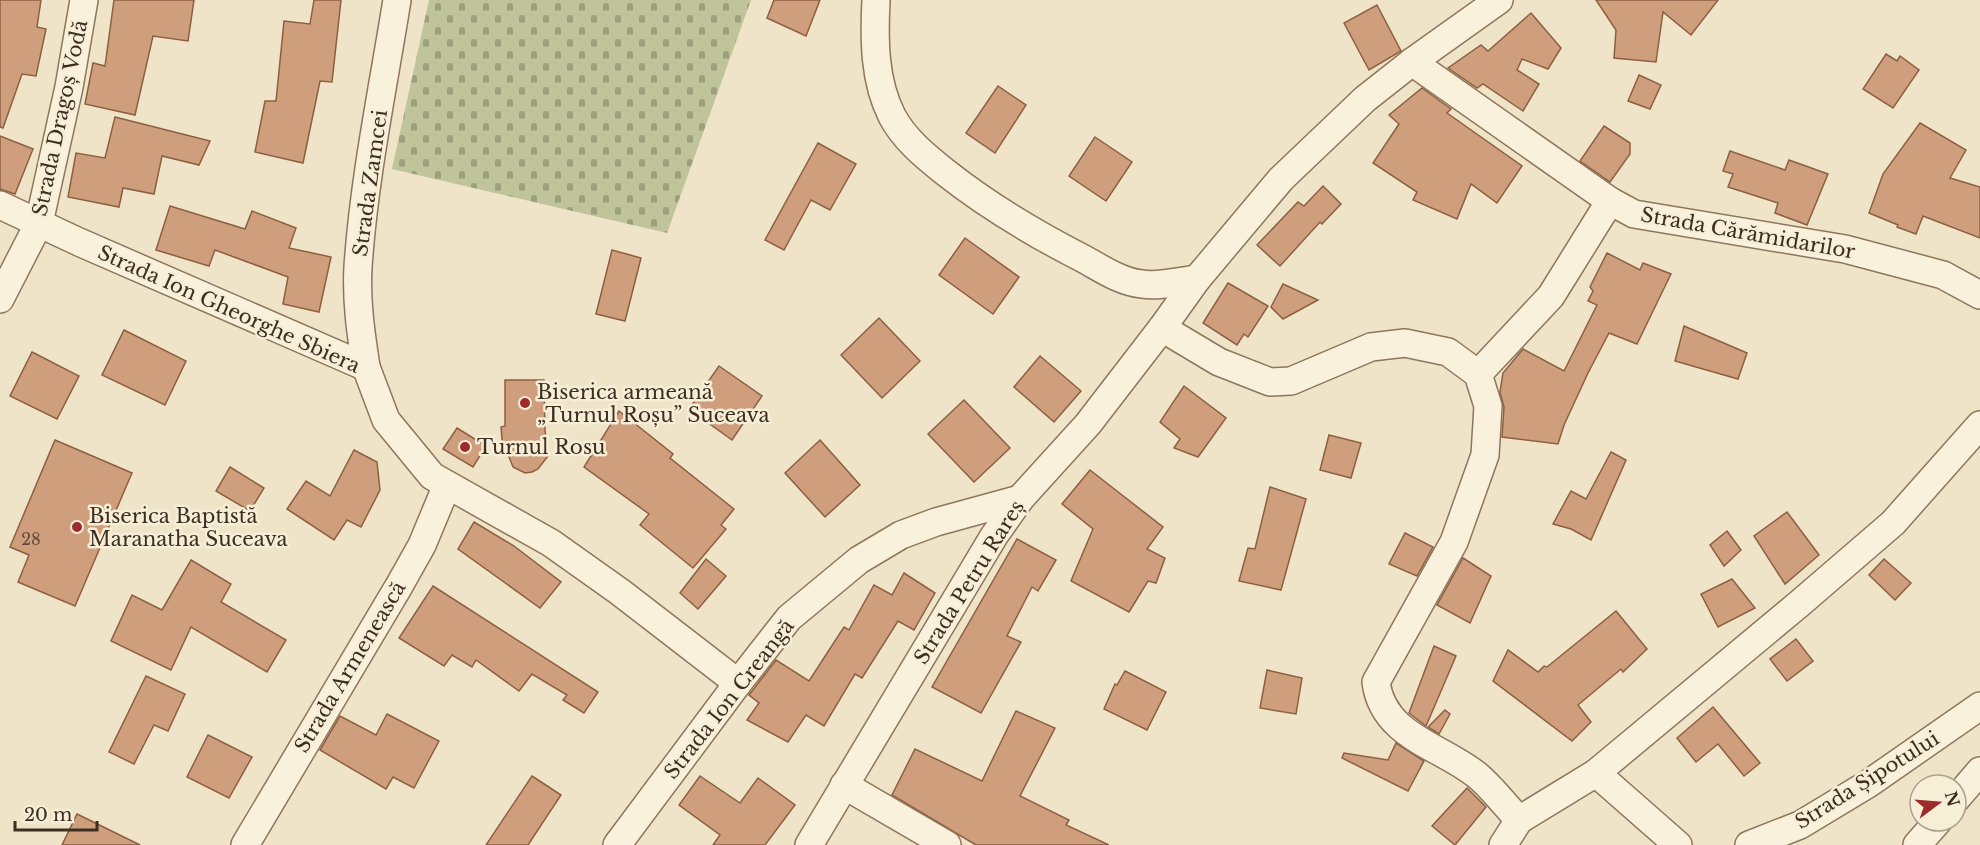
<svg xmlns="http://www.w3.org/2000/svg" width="1980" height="845" font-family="'Libre Baskerville',serif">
	<defs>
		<pattern id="cemetery-stones" width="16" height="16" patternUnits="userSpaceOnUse" patternTransform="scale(1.5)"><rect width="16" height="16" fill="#bfc49a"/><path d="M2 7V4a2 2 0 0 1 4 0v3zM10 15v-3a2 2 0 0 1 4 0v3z" fill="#9ca07d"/></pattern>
	</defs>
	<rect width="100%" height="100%" fill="#f0e4c8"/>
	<path fill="url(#cemetery-stones)" d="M429,0H751L667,233L392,169Z"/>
	<g fill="#cf9f7d" stroke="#8d5f41" stroke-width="1.5">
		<path d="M0,0H41L37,27L46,29L36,76L22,74L3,128L0,127Z"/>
		<path d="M114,0H194L188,41L153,36L135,115L85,104L93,63L105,66Z"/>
		<path d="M314,0H341L332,82L320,81L303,163L255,152L265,101H276L284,21L310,24Z"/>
		<path d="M774,0H820L806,36L767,18Z"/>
		<path d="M1596,0H1718L1691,35L1663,12L1656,62L1614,58L1616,30Z"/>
		<path d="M1377,5L1401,51L1369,70L1344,23Z"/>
		<path d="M1531,13L1561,48L1548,69L1522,59L1517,70L1539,84L1523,111L1483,84L1477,88L1448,68L1481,45L1488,51Z"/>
		<path d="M1886,54L1897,61L1900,56L1919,70L1893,108L1863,89Z"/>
		<path d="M1639,75L1661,85L1650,109L1628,101Z"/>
		<path d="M998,86L1026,105L995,153L966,133Z"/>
		<path d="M1422,88L1451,109L1447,113L1522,166L1497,203L1471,184L1457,219L1413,200L1417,192L1373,163L1399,124L1389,115Z"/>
		<path d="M115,117L210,141L199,165L162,156L154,194L123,188L119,207L68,197L76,153L105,158Z"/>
		<path d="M1920,123L1966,150L1950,178L1980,187V238L1923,216L1916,234L1897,227L1898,225L1869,213L1883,174Z"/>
		<path d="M1604,126L1630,143V154L1610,182L1580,161Z"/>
		<path d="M0,136L33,149L15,194L0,189Z"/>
		<path d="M1095,137L1132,162L1106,201L1069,176Z"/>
		<path d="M818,143L856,164L830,210L811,200L784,250L765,240Z"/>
		<path d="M1730,151L1785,170L1789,160L1828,174L1807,225L1775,213L1778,203L1728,187L1733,174L1723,171Z"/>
		<path d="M1323,186L1341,204L1322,224L1320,222L1280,266L1257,245L1298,202L1304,206Z"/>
		<path d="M170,206L245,229L252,211L296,228L289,248L331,257L319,312L283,304L288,277L215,250L209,266L156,250Z"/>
		<path d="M965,238L1019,277L993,314L939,275Z"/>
		<path d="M612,250L641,258L625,321L596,314Z"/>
		<path d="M1607,253L1640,270L1643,263L1671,274L1637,344L1609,333L1588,373L1564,425L1558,444L1502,437L1504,407L1500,392L1503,373L1523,349L1564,371L1597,305L1588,301L1593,291L1590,287Z"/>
		<path d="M1228,283L1268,306L1248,337L1244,334L1237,345L1203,323Z"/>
		<path d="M1283,284L1318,300L1283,319L1271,307Z"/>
		<path d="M879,318L920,361L882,398L841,355Z"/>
		<path d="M1684,326L1747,353L1738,379L1675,361Z"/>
		<path d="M124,330L186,361L165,405L102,375Z"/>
		<path d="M32,352L79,376L57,419L10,396Z"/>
		<path d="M1040,356L1081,391L1054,422L1014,387Z"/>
		<path d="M719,366L762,396L732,440L689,409Z"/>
		<path d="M505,380H544L545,430L548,456L538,469L532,472L525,473L513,467L502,439L501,427L505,426Z"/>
		<path d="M1184,386L1226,418L1198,457L1174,448L1180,439L1160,422Z"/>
		<path d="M964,400L1010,448L974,482L928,434Z"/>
		<path d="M619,411L673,454L670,458L734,509L721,525L726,529L693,568L640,525L649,514L584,467Z"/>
		<path d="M457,428L486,446L473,467L443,449Z"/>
		<path d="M1329,435L1361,443L1351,478L1320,470Z"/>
		<path d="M55,440L132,473L75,606L18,582L29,555L10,547Z"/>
		<path d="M820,440L860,485L825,517L785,473Z"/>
		<path d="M354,450L377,462L380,490L361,527L347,520L334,540L287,509L306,481L330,496Z"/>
		<path d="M1611,452L1626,460L1591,540L1571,529L1553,524L1571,491L1586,499Z"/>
		<path d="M230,467L264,488L250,511L216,491Z"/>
		<path d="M1090,470L1163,527L1147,549L1165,558L1156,583L1148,581L1129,612L1071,581L1093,529L1062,504Z"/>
		<path d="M1270,487L1306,499L1281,590L1239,581L1248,548L1255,549Z"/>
		<path d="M1787,512L1819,555L1785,584L1754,536Z"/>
		<path d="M474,522L514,546L561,582L540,608L458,549Z"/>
		<path d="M1727,531L1741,550L1724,566L1710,545Z"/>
		<path d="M1405,533L1433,547L1417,576L1389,564Z"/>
		<path d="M1017,539L1056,560L1038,591L1032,587L1007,636L1021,642L981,713L932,687Z"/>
		<path d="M1463,558L1491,576L1470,623L1437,605Z"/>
		<path d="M706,559L726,576L698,609L680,593Z"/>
		<path d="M1884,559L1911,583L1895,600L1869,575Z"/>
		<path d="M191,560L231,584L221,602L286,640L267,672L191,627L171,670L111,641L132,595L162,610Z"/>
		<path d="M904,573L935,593L914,630L898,621L862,678L855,674L824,726L806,715L788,742L747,720L759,703L749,695L776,660L809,681L844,627L849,630L874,585L892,595Z"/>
		<path d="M1732,579L1755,608L1718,627L1701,594Z"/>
		<path d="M433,586L598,692L584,713L563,700L567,695L532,674L519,691L476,660L472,667L452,655L444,666L399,638Z"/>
		<path d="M1616,611L1647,649L1623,672L1621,669L1578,705L1591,722L1572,741L1493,681L1508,650L1538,672L1544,666L1547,667Z"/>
		<path d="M1796,639L1813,661L1787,681L1770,659Z"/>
		<path d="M1434,646L1456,656L1426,726L1409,713Z"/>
		<path d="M1267,670L1302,678L1296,714L1260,708Z"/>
		<path d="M1125,671L1166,692L1147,730L1104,709L1115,684L1117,685Z"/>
		<path d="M146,676L185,694L168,731L154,725L134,764L109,752Z"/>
		<path d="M1713,707L1760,763L1744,776L1718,744L1696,762L1677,738Z"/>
		<path d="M1445,710L1450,714L1439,734L1428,727Z"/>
		<path d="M1016,711L1055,728L1020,796L1069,820L1066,825L1109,845H976L892,795L915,749L982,781Z"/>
		<path d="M387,714L439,741L414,788L393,777L386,789L320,750L340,716L376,735Z"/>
		<path d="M208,735L252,757L229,798L187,777Z"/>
		<path d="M1396,743L1424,761L1408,791L1342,758L1344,753L1388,760Z"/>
		<path d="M532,776L561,795L528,845H486Z"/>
		<path d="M700,776L740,803L758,778L795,805L765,845H713L720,835L679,805Z"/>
		<path d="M1467,788L1486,807L1455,845L1432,826Z"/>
		<path d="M77,814L140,845H62Z"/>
	</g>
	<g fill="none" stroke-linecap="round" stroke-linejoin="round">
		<g stroke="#8d765c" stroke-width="30">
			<g id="minor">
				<path d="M876,0C874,39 874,81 892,116C904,139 925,156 945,172C988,206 1035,234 1084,259C1102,269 1121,282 1142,284C1159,287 1180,281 1197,279"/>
				<path d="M1412,62L1610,201L1634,214L1845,249L1943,275L1980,295"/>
				<path d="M0,205L79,242L366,367L386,420L432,476L551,543L620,592L738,683"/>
				<path d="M0,299L39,223L69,87L84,0"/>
				<path d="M1162,328L1219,362L1270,382L1291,381L1371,347L1405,343L1448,352L1478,374L1488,406L1485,455L1454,542L1376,682C1383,737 1442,746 1478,776C1493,789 1506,806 1519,820"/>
				<path d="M366,367C361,334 356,301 358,267C364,178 383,88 397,0"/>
				<path d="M1478,374L1551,296L1610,201"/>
				<path d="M1596,773L1678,845"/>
				<path d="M844,785L947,845"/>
				<path d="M1956,799L1980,771"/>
				<path d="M245,845L399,586L422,545L447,485"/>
				<path d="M617,845L738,683L789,618L859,560L901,535L936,522L1020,499"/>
				<path d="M809,845L994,536L1020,499L1088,424L1162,328L1197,279L1281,179L1365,99L1412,62L1499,0"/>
				<path d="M1503,845L1519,820L1596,773L1799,604L1893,523L1980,425"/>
				<path d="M1749,845L1800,825L1868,784L1980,706"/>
				<path d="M1917,845L1938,821"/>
			</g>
		</g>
		<use href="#minor" stroke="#faf1dc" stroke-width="27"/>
	</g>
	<g fill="#9e2a2b" stroke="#f7eed8" stroke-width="2">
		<circle cx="525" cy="403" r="6"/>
		<circle cx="465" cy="447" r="6"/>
		<circle cx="77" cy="527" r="6"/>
	</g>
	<g text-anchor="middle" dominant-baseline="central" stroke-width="5" stroke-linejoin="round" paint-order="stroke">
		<g font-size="16" fill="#624a37">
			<text x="31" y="539">28</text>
		</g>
		<g font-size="20" fill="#3d2e20" stroke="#f7eed8">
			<text transform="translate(60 118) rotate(-78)">Strada Dragoș Vodă</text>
			<text transform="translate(370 183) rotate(-82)">Strada Zamcei</text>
			<text transform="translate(1748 233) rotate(10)">Strada Cărămidarilor</text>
			<text transform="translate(229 309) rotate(24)">Strada Ion Gheorghe Sbiera</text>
			<text transform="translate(969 582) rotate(-58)">Strada Petru Rareș</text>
			<text transform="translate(350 667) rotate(-59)">Strada Armenească</text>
			<text transform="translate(729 699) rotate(-52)">Strada Ion Creangă</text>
			<text transform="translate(1867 780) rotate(-32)">Strada Șipotului</text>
		</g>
		<g font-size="20" fill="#3d2e20" stroke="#f7eed8" text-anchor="start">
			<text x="537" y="392">Biserica armeană<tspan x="537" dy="23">„Turnul Roșu” Suceava</tspan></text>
			<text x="477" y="447">Turnul Rosu</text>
			<text x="89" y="516">Biserica Baptistă<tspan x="89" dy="23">Maranatha Suceava</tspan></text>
		</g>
	</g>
	<g transform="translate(1938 803) rotate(74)"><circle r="28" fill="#f7eed8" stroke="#ada18e" stroke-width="1.5"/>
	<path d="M0-4.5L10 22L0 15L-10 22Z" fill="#9e2a2b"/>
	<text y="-9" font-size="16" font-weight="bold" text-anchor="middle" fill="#3d2e20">N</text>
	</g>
	<path d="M15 821v9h82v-9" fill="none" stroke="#3d2e20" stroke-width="3"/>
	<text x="24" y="821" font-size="18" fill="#3d2e20" stroke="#f7eed8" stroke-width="4.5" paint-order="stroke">20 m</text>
</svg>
